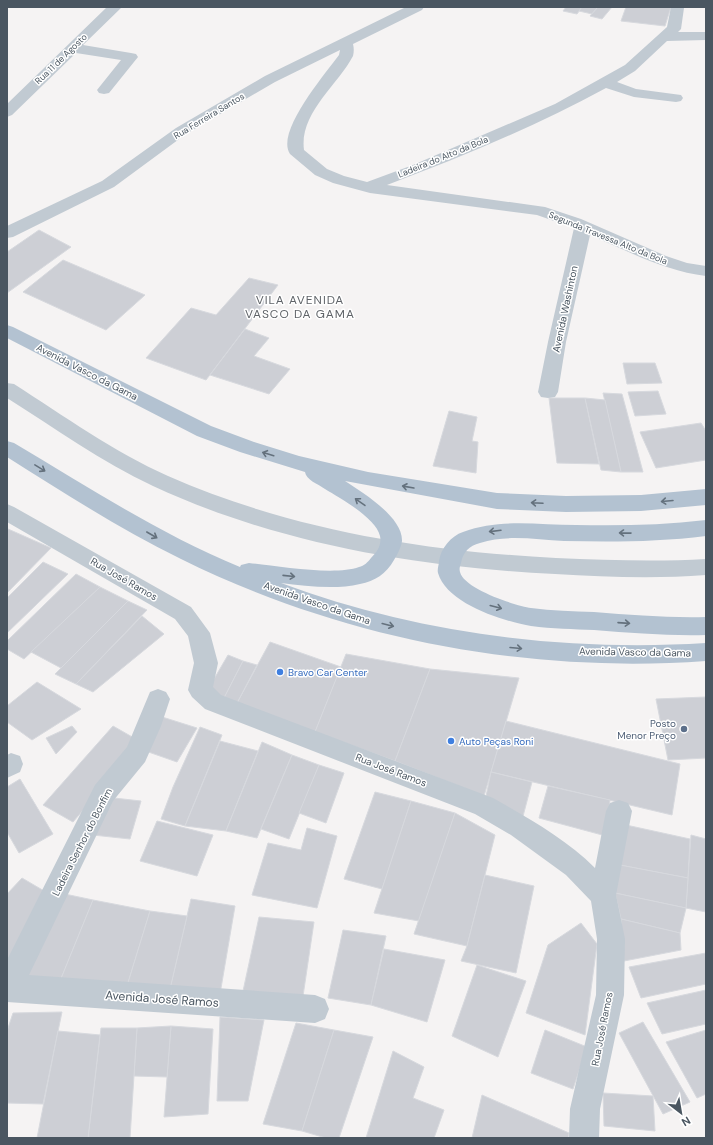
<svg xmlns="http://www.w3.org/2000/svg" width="713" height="1145" font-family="'DM Sans',sans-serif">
	<rect width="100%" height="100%" fill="#f5f3f3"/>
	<g fill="#cdcfd5" stroke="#d7d9de">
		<path d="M566,7H582L577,14L563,11Z"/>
		<path d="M582,7H598L592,14L579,11Z"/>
		<path d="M598,7H612L602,19L590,16Z"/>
		<path d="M626,7H671L665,26L621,21Z"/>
		<path d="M39,230L71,247L7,293V252Z"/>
		<path d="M63,260L145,295L106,330L23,292Z"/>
		<path d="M249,278L278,285L206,380L146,358L191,308L216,315Z"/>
		<path d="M245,329L269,338L254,356L290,369L269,394L210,375Z"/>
		<path d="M623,363H655L662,383L627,384Z"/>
		<path d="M658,391L666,414L635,416L628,392Z"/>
		<path d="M603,393L622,394L643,472H621Z"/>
		<path d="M549,398H585L599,464L557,463Z"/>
		<path d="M585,398L605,400L621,472L601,470Z"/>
		<path d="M449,411L477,417L472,441L478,442L476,473L433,466Z"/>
		<path d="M701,423L706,431V460L656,468L640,432Z"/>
		<path d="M8,529L51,548L7,593V531Z"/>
		<path d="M43,562L68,574L7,633V598Z"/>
		<path d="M76,574L100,587L24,659L7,649V641Z"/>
		<path d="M100,587L128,601L61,668L31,652Z"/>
		<path d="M128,601L147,610L76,684L55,674Z"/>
		<path d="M142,616L164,634L93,692L76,684Z"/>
		<path d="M270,642L341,667L315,732L237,703Z"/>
		<path d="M346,654L430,669L395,761L315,732Z"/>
		<path d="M228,655L243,661L224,698L207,691Z"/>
		<path d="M243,661L257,665L237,703L224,698Z"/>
		<path d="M430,669L519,678L484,796L395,761Z"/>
		<path d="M37,682L81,709L32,740L7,722V706Z"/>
		<path d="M706,697V758L668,760L656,699Z"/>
		<path d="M159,716L197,728L177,762L140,749Z"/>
		<path d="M506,721L680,764L672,815L491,772Z"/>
		<path d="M72,726L77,732L56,754L46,738Z"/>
		<path d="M113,726L141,742L73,822L43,805Z"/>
		<path d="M200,727L222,735L185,826L161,819L173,787Z"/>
		<path d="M220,741L258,751L226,831L185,826Z"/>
		<path d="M262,742L292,755L257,838L226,831Z"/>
		<path d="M292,755L319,765L289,839L261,829Z"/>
		<path d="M319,765L344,773L326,823L299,813Z"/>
		<path d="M491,772L532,782L522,820L484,806Z"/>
		<path d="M20,779L53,834L19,853L7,832V787Z"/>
		<path d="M548,786L610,800L606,836L539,818Z"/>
		<path d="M375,792L411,801L382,889L344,879Z"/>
		<path d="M105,797L141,801L130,839L93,835Z"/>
		<path d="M411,801L455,813L419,921L374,913Z"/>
		<path d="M455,813L495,835L467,946L414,934Z"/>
		<path d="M157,821L213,835L197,876L140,861Z"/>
		<path d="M626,825L690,839L688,878L620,865Z"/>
		<path d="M307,828L337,836L317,908L252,895L268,843L301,850Z"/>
		<path d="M691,835L706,839V912L686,908Z"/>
		<path d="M620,865L688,878L686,908L615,893Z"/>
		<path d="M485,875L534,886L516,973L461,961L467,946Z"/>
		<path d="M22,878L51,895L7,970V894Z"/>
		<path d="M60,893L93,900L60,981L19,976Z"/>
		<path d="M615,893L686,908L680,933L621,919Z"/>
		<path d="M191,899L235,906L220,994L170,989Z"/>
		<path d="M93,900L150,911L127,986L60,981Z"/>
		<path d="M150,911L187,916L170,989L127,986Z"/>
		<path d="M259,917L314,922L303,996L243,991Z"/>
		<path d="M621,919L680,933L681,950L624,961Z"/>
		<path d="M581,923L597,944L585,1035L526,1013L548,945Z"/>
		<path d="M343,930L386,936L371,1005L328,998Z"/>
		<path d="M384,949L445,960L427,1022L371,1005Z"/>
		<path d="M706,953V984L641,998L629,967Z"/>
		<path d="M477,965L526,981L498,1057L452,1036Z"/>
		<path d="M706,990V1024L662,1034L647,1003Z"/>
		<path d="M62,1012L43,1104L7,1103V1031L13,1013Z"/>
		<path d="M220,1017L264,1020L248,1101H217Z"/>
		<path d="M643,1022L690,1102L663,1114L619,1033Z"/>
		<path d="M296,1023L334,1030L302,1131L263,1124Z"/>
		<path d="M171,1026L213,1029L208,1114L164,1117Z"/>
		<path d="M171,1026L167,1077L134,1076L137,1028Z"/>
		<path d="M101,1028H137L130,1138H88Z"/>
		<path d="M334,1030L373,1037L339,1138H326L302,1131Z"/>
		<path d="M545,1030L587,1047L573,1089L531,1073Z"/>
		<path d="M706,1030V1094L697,1098L666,1042Z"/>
		<path d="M58,1031L100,1035L88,1138H37Z"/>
		<path d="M393,1051L424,1067L413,1098L444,1110L434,1138H366Z"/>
		<path d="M603,1093L653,1096L655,1131L604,1126Z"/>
		<path d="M482,1095L569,1133L568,1138H472Z"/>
	</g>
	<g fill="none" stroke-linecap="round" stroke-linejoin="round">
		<g fill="#c1cad2" fill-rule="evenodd">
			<path d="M107,7H122L83,45L131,53L136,54L138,57L109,93L104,94L99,93L97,90L121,60L76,53L12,115L7,117V104Z"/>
			<path d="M406,7H424L422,10L353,44C354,48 354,52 353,56C338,85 299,113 304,150L327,169L344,176L367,182L413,165L555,104L625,65L667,27L671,7L684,8L681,29L678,32H706V40L667,41L635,71L617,82L636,89L681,95L683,98L681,101L676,102L634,97L606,88C536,126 462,157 387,185L545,207L581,219L666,256L687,263L706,266V276C664,271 628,251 590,235L566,342L558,392L555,397L548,398L541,397L538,392L548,342L574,228L537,215L370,193L333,183L315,175L290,154C275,132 326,73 339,55L340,50L275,82L186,134L114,187L13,237L7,238V226L102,181L176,128L265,76Z"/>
			<path d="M7,383L14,384C64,416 114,452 168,476C291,530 423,551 556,558C606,560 656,562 706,559V575C655,579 605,577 555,574C417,567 278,544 153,486C101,462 55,428 7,398Z"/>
			<path d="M7,504L14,507L191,607L210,633L218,663L213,687L221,695L493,798C528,818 566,839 595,868L606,811L610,803L619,800L628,803L632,811L616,895L625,939L624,995L600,1109L599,1138H569L570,1109L596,995L597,939L591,901L566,875L511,835L475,814L205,709L192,697L188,690L194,663L188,636L175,619L7,522Z"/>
			<path d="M158,689L166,692L170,699L161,726L145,762L113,801L29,975L315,995L325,999L329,1009L325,1019L315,1023L7,1002V960L95,785L127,747L150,692Z"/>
			<path d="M11,753L20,756L23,764L20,772L7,778V755Z"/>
		</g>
		<g fill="#b3c2d1" fill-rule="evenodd">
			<path d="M7,325L13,327L211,426L254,442L299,456L368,472L497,493L566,496L641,495L706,489V505L641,511L566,512L497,509L345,481C362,492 403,517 402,541C401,548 397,555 394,560C386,574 375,581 360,584C335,590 306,586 281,583C414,633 564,652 706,643V661C527,674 342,639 181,559C120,529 64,493 7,457V441L14,443C88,487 160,534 240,567L241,565L249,563C276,566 335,576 359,567C364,566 368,562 371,558C377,552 382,545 380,536C376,518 340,498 325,489C318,484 306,480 305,472L240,452L197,436L7,338Z"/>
			<path d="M706,520V536C659,542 612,542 564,541C537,540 507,534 480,543C469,546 463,552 461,563C460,566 459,569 460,572C464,589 516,606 531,608C552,611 573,611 594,612C632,615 669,618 706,617V635C669,636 632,633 594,630C574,629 552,629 531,626C503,621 447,604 438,573C437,569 439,565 439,561C441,548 451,536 463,532C500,518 538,525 576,525C620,526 663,525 706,520Z"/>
		</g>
	</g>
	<defs><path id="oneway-shaft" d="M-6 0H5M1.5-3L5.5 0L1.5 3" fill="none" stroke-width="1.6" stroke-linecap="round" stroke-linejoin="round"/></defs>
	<g stroke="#64717d">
		<use href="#oneway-shaft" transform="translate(268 454) rotate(-163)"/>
		<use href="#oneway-shaft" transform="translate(40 468) rotate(31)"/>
		<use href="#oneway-shaft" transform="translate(408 487) rotate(-170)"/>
		<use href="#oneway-shaft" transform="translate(667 501) rotate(175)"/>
		<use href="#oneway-shaft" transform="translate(360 502) rotate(-145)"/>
		<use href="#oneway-shaft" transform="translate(537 503) rotate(-177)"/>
		<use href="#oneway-shaft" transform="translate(495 531) rotate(173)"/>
		<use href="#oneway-shaft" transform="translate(625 533) rotate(-179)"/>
		<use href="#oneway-shaft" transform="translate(152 535) rotate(30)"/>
		<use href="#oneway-shaft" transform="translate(289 576) rotate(6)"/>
		<use href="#oneway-shaft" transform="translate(496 607) rotate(15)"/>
		<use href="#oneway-shaft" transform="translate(624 623) rotate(4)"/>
		<use href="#oneway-shaft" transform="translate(388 625) rotate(14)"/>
		<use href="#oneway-shaft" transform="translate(516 648) rotate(5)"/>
	</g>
	<g fill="#3f7fe0" stroke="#fff" stroke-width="1.5">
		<circle cx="280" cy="672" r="4"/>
		<circle cx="451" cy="741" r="4"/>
	</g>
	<circle fill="#5c6f8a" stroke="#fff" stroke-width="1.5" cx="684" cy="729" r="4"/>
	<g text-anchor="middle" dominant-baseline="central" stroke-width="3" stroke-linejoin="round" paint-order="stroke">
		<g font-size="9" fill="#4a5661" stroke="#fff">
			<text transform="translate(61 59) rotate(-44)">Rua 11 de Agosto</text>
			<text transform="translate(209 116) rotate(-31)">Rua Ferreira Santos</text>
			<text transform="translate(443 157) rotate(-22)">Ladeira do Alto da Bola</text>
			<text transform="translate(608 238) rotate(22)">Segunda Travessa Alto da Bola</text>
		</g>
		<g font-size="10" fill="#4a5661" stroke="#fff">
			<text transform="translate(565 309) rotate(-78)">Avenida Washinton</text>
			<text transform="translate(87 372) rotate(27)">Avenida Vasco da Gama</text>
			<text transform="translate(124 579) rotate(30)">Rua José Ramos</text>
			<text transform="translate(317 603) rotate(19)">Avenida Vasco da Gama</text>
			<text transform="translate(635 652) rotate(1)">Avenida Vasco da Gama</text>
			<text transform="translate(391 770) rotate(21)">Rua José Ramos</text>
			<text transform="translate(82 842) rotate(-63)">Ladeira Senhor do Bonfim</text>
			<text transform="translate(602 1029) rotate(-79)">Rua José Ramos</text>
		</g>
		<g font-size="10" fill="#366cbe" stroke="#fff" text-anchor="start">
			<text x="288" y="672">Bravo Car Center</text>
			<text x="459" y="741">Auto Peças Roni</text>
		</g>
		<g font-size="10" fill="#4e5e75" stroke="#fff" text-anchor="end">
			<text x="676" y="723">Posto<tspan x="676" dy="12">Menor Preço</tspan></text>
		</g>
		<g font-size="12" letter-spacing="1" fill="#5f6368" stroke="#fff">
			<text x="300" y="300">VILA AVENIDA<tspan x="300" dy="14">VASCO DA GAMA</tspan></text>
		</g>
		<g font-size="12" fill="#4a5661" stroke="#fff">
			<text transform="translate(162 999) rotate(4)">Avenida José Ramos</text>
		</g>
	</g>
	<rect width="713" height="1145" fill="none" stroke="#4a5661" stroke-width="16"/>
	<g transform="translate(681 1113) rotate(149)" stroke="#ffffff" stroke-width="3" paint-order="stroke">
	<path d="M0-3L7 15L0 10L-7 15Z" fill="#4a5661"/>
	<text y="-6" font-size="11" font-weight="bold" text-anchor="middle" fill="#4a5661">N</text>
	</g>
</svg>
